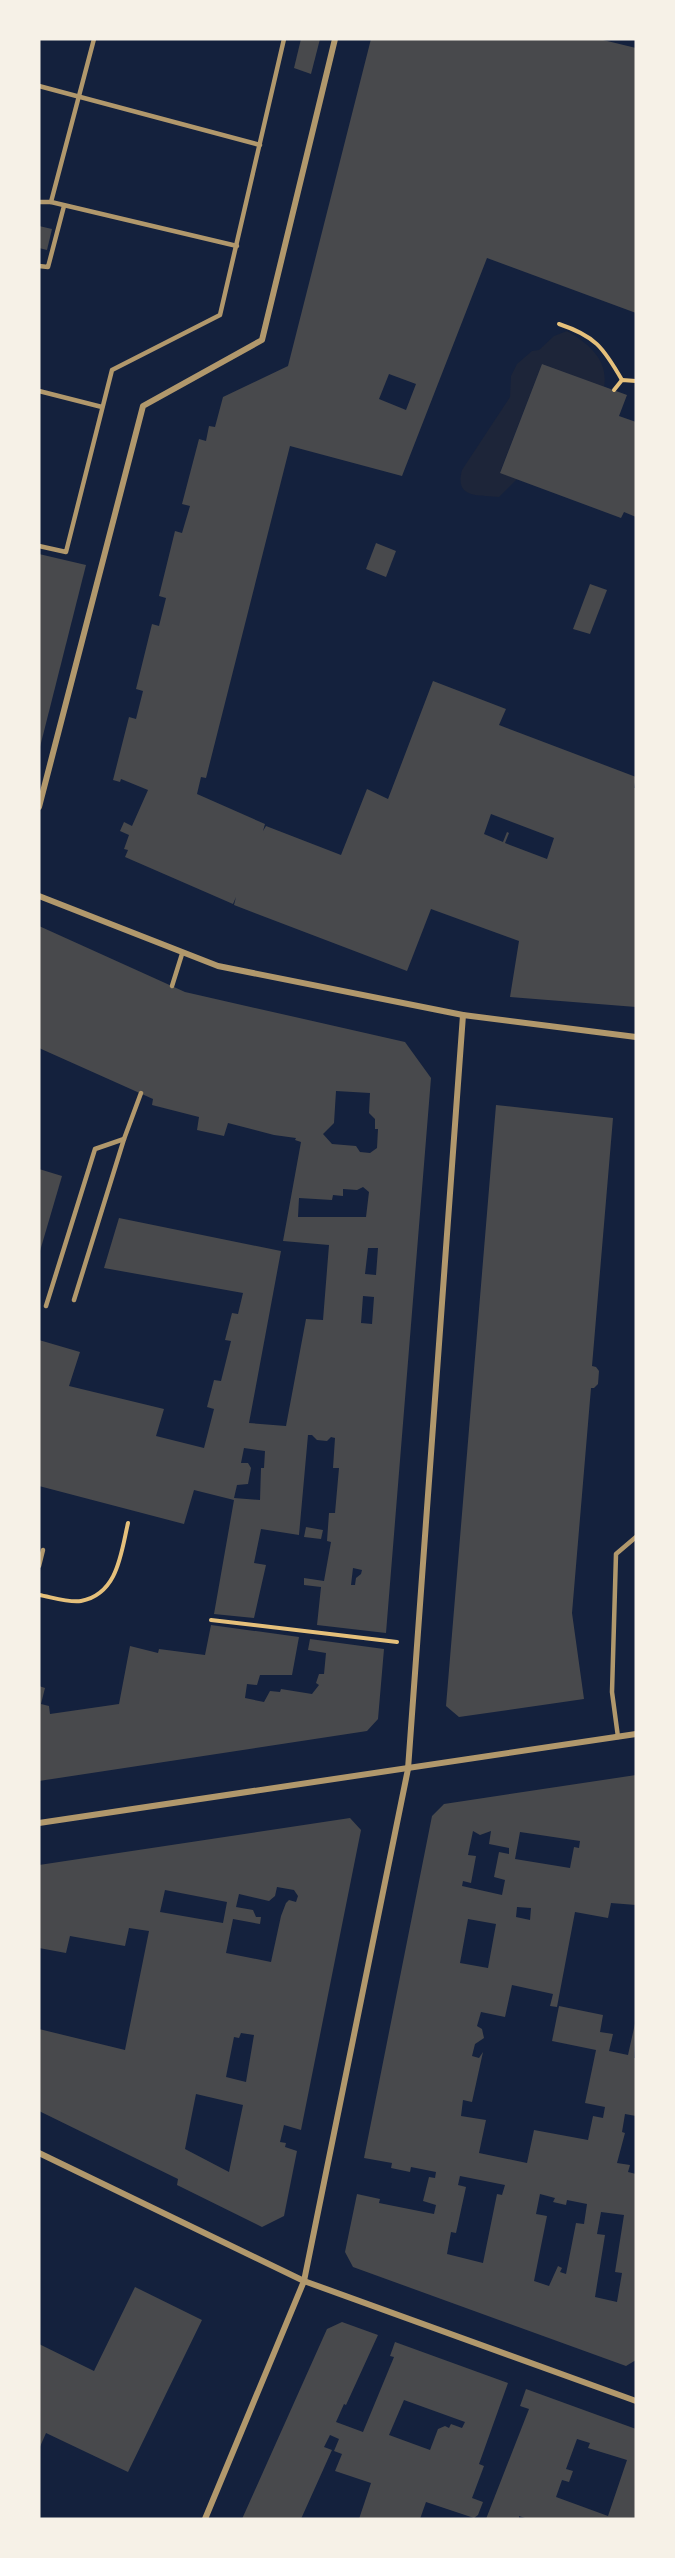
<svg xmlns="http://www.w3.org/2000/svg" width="675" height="2558" font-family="Lato,sans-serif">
	<rect width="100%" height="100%" fill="#14213d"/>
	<path fill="#1d2539" d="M567,331C588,343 609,360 604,387L542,364L500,472L517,479L499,497C479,495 454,499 462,470L510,397L511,376L517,364L532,351L539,350L554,336Z"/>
	<g fill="#48494c" fill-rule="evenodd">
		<path d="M301,39H320L311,74L294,68Z"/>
		<path d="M371,39H599L636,48V313L487,258L402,476L290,446L206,778L201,777L197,794L265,824L263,831L266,826L341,855L367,789L388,799L433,681L506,709L499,725L636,777L634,788H636V1007L510,997L519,941L431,909L407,971L234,905L236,897L233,904L125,857L128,850L124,849L129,835L120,831L124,822L132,826L148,790L121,779L120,782L113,780L129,717L136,719L143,691L136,689L152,624L159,626L166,598L159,596L175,531L182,533L190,506L182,504L199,439L206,441L209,426L215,427L223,397L288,366ZM389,374L416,384L406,410L379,399ZM491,814L554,838L547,859L505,843L509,833L507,832L503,842L484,834Z"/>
		<path d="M39,226L52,229L47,250L39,248Z"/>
		<path d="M542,364L627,395L619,416L636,422V517L624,512L621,518L500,473Z"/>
		<path d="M376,543L396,551L386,577L366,569Z"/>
		<path d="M39,554L86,565L40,747H39Z"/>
		<path d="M590,584L607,590L590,634L573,629Z"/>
		<path d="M39,926L185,992L405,1042L431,1078L386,1633L317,1625L321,1587L304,1585V1578L324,1581L331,1542L327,1541L329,1513H335L339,1468H333L335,1438L331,1437L327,1441L317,1440L312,1435H308L299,1535L261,1529L254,1563L266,1565L254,1618L214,1614L234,1500L194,1490L184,1524L39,1486V1340L80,1352L69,1386L164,1409L156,1436L204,1448L214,1409L207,1407L214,1380L221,1381L231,1341L225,1340L232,1313L238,1314L243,1293L104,1268L119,1218L281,1251L249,1423L286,1426L306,1319L323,1320L329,1245L283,1241L301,1142L295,1140L296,1138L274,1135L228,1123L224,1136L197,1130L199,1117L152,1105L153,1099L39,1048ZM336,1091L370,1093L369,1113L375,1119V1129H378L377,1148L370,1153L360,1152L356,1146L332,1144L323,1134L334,1123ZM363,1187L369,1192L366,1217H298L299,1198L332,1200L333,1195L343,1196V1189L357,1190ZM368,1248H378L376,1275L365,1274ZM363,1296L374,1297L372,1324L361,1323ZM244,1448L265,1451L264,1468H261L260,1500L234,1498L237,1485L248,1484L251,1468L248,1463H241ZM353,1568L362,1570L361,1574L356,1578L355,1585H351Z"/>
		<path d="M496,1105L613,1118L592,1366L596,1367L599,1371L598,1384L594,1388H591L572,1613L584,1699L459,1717L446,1706Z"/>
		<path d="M39,1169L62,1176L40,1251H39Z"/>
		<path d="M306,1527L323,1530L321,1539L304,1537Z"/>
		<path d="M211,1625L299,1637L292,1675H260L257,1685L247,1684L245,1698L264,1702L270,1691L280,1692L281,1689L312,1694L319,1685L316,1683L319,1674H324L326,1653L308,1650L310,1639L384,1649L378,1719L367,1731L39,1781V1686L45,1688L41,1704L49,1706L50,1714L119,1704L130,1646L158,1653L159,1649L205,1655Z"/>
		<path d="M636,1775V1905L611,1903L608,1918L575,1912L557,2007L550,2006L553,1994L512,1985L505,2017L481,2012L477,2026L482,2029L484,2038L475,2044L472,2056L479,2058L483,2052L472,2102L463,2100L461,2116L486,2120L479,2153L527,2163L534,2130L588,2140L593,2116L603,2118L605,2107L585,2103L596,2050L552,2041L559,2006L603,2015L600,2032L613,2034L609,2051L628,2055L636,2019L634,2058H636V2116L625,2114L622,2132L625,2133L617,2163L630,2165L628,2172L636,2174V2360L626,2366L353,2267L345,2252L357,2194L380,2199L379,2203L434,2214L436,2205L423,2201L429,2177L435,2178L436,2172L411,2167L410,2172L391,2168L392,2163L364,2158L432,1816L444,1804ZM473,1831L480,1835L491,1831L489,1844L509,1848V1854L499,1852L494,1877L505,1880L502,1895L462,1886L463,1881L471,1883L476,1856L468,1855ZM520,1832L580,1841L579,1848L574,1847L570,1868L515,1859ZM517,1907L531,1908L530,1920L516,1917ZM468,1919L496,1924L488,1968L460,1963ZM460,2176L505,2185L502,2195L497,2194L483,2263L447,2254L451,2232L456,2233L466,2187L458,2185ZM540,2194L555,2198L553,2202L566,2205L567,2200L587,2204L584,2224L576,2223L566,2274L560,2272L562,2268L558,2266L549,2286L534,2281L547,2216L536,2214ZM601,2212L624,2215L615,2272L622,2273L617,2302L595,2297L605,2235L597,2234Z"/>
		<path d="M350,1818L361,1830L301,2130L284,2125L280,2142L286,2143L285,2147L297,2151L284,2216L262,2227L177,2185L178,2179L39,2111V2029L125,2050L149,1931L129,1928L125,1946L70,1936L66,1953L39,1948V1865ZM277,1887L294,1890L298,1896L296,1902L289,1900L286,1903L281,1916L271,1962L226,1953L233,1919L260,1924L261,1917H256L253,1910L236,1907L239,1894L269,1901L275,1896ZM165,1890L227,1902L223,1923L160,1912ZM241,2033L254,2035L246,2082L226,2077L234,2037L239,2038ZM196,2094L243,2105L229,2172L185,2149Z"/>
		<path d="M135,2287L202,2320L128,2472L46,2433L39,2449V2344L94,2371Z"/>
		<path d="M342,2322L378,2335L346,2405L344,2404L336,2422L363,2432L394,2357L390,2356L395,2342L508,2383L479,2464L484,2466L472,2498L483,2502L478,2515L474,2518L426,2502L420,2519H359L371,2483L335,2471L342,2454L334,2451L339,2439L330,2435L324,2447L332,2450L301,2519H242L327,2329ZM404,2400L465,2422L462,2428L451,2424L449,2428L445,2426L438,2429L430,2450L389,2435Z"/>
		<path d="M526,2389L636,2429V2519H528L519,2516V2519H486L529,2409L520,2406ZM577,2439L590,2443L588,2448L627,2460L608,2516L556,2497L562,2480L569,2482L573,2471L566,2469Z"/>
	</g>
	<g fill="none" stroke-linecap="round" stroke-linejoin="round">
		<g stroke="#e5c07b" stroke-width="4">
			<path d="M559,324C595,336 603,347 622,380"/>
			<path d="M614,390L622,380L636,381"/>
			<path d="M39,1595C51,1597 69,1603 81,1601C118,1594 121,1553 128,1523"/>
			<path d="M211,1620L397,1642"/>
		</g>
		<g stroke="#b1986c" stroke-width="4.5">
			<path d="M39,86L260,145"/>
			<path d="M39,202H51L94,39"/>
			<path d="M51,202L237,246"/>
			<path d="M39,266L48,267L64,206"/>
			<path d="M39,391L102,407"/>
			<path d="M39,546L66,552L112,370L220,315L284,39"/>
			<path d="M172,986L182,954"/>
			<path d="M74,1300L124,1139L141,1093"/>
			<path d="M46,1306L95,1149L124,1139"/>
			<path d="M39,1566L43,1550"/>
			<path d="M618,1737L612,1692L616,1554L636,1537"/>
		</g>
		<g stroke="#b1986c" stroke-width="6">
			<path d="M39,807L143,406L262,340L335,39"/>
			<path d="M39,896L218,966L463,1015L636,1037"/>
			<path d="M39,1823L636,1734"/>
			<path d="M39,2153L304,2281L636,2401"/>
			<path d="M205,2519L304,2281L408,1769L463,1015"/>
		</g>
	</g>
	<rect width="675" height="2558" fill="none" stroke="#f6f1e7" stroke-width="81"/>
</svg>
